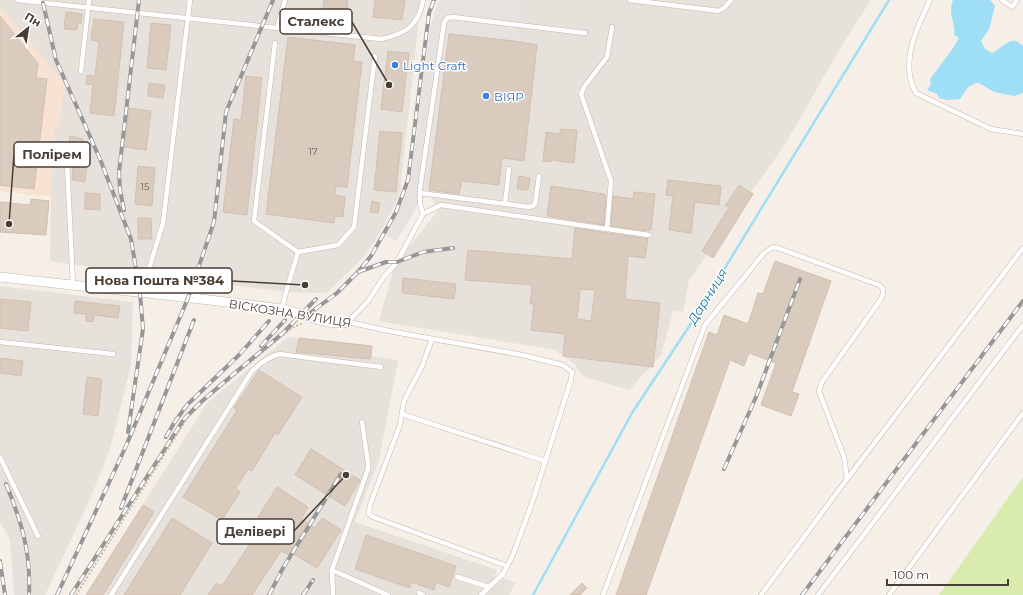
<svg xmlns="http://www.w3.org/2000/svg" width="1023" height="595" font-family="Montserrat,sans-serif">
	<rect width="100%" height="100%" fill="#f5efe7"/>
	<path fill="#f8e2d1" d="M0,9L3,10L65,84L59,127L55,126L51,196H39L0,191Z"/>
	<g fill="#e7e1dc">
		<path d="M0,0H421L400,191L397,201L375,241L361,260L326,293L286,292L147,275L50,261L51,196L55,125L59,127L65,84L3,10L0,9Z"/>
		<path d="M491,0H871L842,45L786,143L689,280L683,312L673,311L661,355L629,390L584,377L575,365L556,350L379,321L395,264L437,212L429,190L449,34L463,35L519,3Z"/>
		<path d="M0,286L133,302L131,365L109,452L90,499L45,595H14L10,539L0,522Z"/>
		<path d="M288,337L372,346L371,356L398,360L379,460L355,522L497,570L495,575L515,583L509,595H86L207,403Z"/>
	</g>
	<path fill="#d9ecad" d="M1023,477V595H939Z"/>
	<path fill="#e6e2df" d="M441,0H491L519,3L514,41L449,34L429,190L420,204L416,206L412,216L396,241L385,234L402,203L408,188L412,171L430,28L438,3Z"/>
	<path fill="#9fdff6" d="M953,0H990L995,6L989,29L981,41L985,49L992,53C1000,50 1009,37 1018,42C1020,43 1021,45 1023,46V93L1014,96L994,92L979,83H976L968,87L960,99L947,100L939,98L937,94L927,90L931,84L930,79L953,48L959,38L954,35C956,21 947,16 953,0Z"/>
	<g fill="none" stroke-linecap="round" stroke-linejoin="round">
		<path stroke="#9fdff6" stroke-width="2.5" d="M533,595L632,413L690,325L889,0"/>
	</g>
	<g fill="#dacbbf" stroke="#d3bfae" fill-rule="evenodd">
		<path d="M324,0H348L346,20L322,17Z"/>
		<path d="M375,0H405L402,20L373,17Z"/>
		<path d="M66,12L82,14L81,23L78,22L77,30L64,29Z"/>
		<path d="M0,16L38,64L36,78L47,79L34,189L0,185Z"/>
		<path d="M94,19L124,22L114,116L90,113L93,85L86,84L87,75L95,76L99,41L91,40Z"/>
		<path d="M151,23L171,25L166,70L147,68Z"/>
		<path d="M449,34L514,41L537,45L524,161L502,158L499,185L462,181L459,194L429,190Z"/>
		<path d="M288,37L355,45L353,61L362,62L347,187L336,186L335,195L345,197L343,217L335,216L334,223L266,214Z"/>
		<path d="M388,51L409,53L402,112L381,109Z"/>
		<path d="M246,76L262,78L247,215L223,212L234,119L241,120Z"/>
		<path d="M149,83L165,85L163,98L148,96Z"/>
		<path d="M129,108L151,111L146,150L124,147Z"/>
		<path d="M560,129L577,130L574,163L551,160V162L543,161L546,132L560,134Z"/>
		<path d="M380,131L402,133L396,192L374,190Z"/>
		<path d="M70,136L83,139L78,165L87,166L85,182L72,180L74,155L67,153Z"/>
		<path d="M138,166L155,168L152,206L135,204Z"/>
		<path d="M519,176L530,178L528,190L517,189Z"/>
		<path d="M668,180L721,186L719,205L695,202L691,233L669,230L673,196L666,195Z"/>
		<path d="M739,185L753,194L713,258L702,251L730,206H725Z"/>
		<path d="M551,186L604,194V195H606L604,225L547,216Z"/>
		<path d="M634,192L655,194L651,230H649V231L611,226L613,196L633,199Z"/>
		<path d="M85,193L100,194V210L85,209Z"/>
		<path d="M31,199L49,201L46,235L0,232V202L30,205Z"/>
		<path d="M372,201L380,203L378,213L370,212Z"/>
		<path d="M138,218H151L152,239H138Z"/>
		<path d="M575,228L648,239L645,258L628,256L625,299L660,303L653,367L563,356L565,334L531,330L534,304H530L532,285L465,280L468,250L572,259ZM580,289L595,290L591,321L577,319Z"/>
		<path d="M775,261L831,281L792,392L799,394L791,416L761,405L776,363L749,353L744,366L730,360L646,595H616L709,332L717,335L724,315L748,324L758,293L763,294Z"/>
		<path d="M403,278L456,284L454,299L402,293Z"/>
		<path d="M0,299L31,302L28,331L0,328Z"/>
		<path d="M75,301L120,306L118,318L94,315L93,322L86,321V314L74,313Z"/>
		<path d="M299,338L372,346L371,356L370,359L296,352Z"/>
		<path d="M0,358L23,361L21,376L0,373Z"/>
		<path d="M259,370L302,397L278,435L275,433L252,471L248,469L236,488L240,492L222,520L183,497L237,410L234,408Z"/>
		<path d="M87,377L102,379L98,416L83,414Z"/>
		<path d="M311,449L360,480L345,506L295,475Z"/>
		<path d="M277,487L308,507L301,519L315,528L322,518L341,530L317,568L292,553L290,556L281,551L252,595H208L216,583L222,586L265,521L258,517Z"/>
		<path d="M143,505L154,512L103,595H86Z"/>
		<path d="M172,518L212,543L180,595H124Z"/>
		<path d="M366,535L456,566L449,587L436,582L434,590L411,582L410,588L355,569Z"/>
		<path d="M582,583L587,588L580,595H570Z"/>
	</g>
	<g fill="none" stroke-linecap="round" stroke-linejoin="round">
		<g stroke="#c4b8ac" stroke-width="5.5">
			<g id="service">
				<path d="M17,0L381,39C405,34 419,26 423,0"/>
				<path d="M630,0L719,11L725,7L731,0"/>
				<path d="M930,0C917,27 899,64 916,93L991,129L1023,134"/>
				<path d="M1002,0L1012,7L1017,0"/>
				<path d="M277,28L285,0"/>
				<path d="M275,43L254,221L298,252"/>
				<path d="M81,71L89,0"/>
				<path d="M67,162L73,285"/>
				<path d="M420,193L529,207L533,206L535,204L539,176"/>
				<path d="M505,204L509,169"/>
				<path d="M423,214L441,205L649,235"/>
				<path d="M607,229L611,181L581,94L584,87L607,57L612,27"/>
				<path d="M144,293L147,275L163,223L190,0"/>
				<path d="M282,309L286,292L298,252L338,245L354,227L375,56"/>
				<path d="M348,322L389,331L522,355L563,365L572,372L571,380L532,503L513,555L503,574L481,595"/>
				<path d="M348,322L369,300L383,278L397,262L423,214L420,204V189L444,23L447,18L453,17L585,33"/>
				<path d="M432,339L422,366L404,401L400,425L370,505L369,514L373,517L507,566"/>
				<path d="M0,342L113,354"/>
				<path d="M402,414L545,461"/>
				<path d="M0,457L38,536"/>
				<path d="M332,570L368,469V463L362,422"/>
				<path d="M457,577L489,587"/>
				<path d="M419,593L423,595"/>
				<path d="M111,595L252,371C259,364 269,357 279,354L381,367"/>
				<path d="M333,595L332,570L388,595"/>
				<path d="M603,595L705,325L764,253L773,247L778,248L879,285L883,289V294L881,299L822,382L819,391L844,457L847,479"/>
				<path d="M761,595L847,479L1023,248"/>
				<path d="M818,595L1023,325"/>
				<path d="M889,595L1023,413"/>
			</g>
		</g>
		<g stroke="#c4b8ac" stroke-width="10">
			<path id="minor" d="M0,277C93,288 187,296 281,309C303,312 326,327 348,322"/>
		</g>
		<path stroke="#c4af99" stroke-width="1.5" stroke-dasharray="2 2" stroke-linecap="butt" d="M76,595L188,417L205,400L292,328L303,323"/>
		<use href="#service" stroke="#fff" stroke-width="4.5"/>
		<use href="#minor" stroke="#fff" stroke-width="9"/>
		<g stroke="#979797" stroke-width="4">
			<g id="rail">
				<path d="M43,3L56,60L100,159L131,239L140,293L143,329L128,432"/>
				<path d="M124,210L120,190L119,172L139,0"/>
				<path d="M358,272L386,262H397L423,252L453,248"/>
				<path d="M302,319L337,293L358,272L371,256L396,212L408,180L429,13L434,0"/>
				<path d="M261,346L285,320"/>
				<path d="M166,437L174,423L187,405L239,355L269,321"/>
				<path d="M724,469L756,397L800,279"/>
				<path d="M6,484C22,523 31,553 29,595"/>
				<path d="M121,508L194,320"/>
				<path d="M0,561L5,595"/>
				<path d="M57,595L126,446L188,298L214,222L226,112L273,0"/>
				<path d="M71,595L184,419L201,402L236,372L283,333L316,299"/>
				<path d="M269,595L283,568L341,474"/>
				<path d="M303,595L313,580"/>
				<path d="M802,595L1023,301"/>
			</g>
		</g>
		<use href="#rail" stroke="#fff" stroke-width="2.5" stroke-dasharray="8" stroke-linecap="butt"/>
	</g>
	<g fill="#3f7fe0" stroke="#fff" stroke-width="1.5">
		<circle cx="395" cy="65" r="4"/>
		<circle cx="486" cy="96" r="4"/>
	</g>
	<g text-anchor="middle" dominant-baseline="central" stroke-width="3" stroke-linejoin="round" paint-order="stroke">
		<g font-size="10" fill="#6d6158">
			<text x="313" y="151">17</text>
			<text x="145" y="186">15</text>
		</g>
		<g font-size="12" fill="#366cbe" stroke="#fff" text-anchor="start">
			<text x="403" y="65">Light Craft</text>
			<text x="494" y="96">ВІЯР</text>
		</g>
		<g font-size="12" fill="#493e35" stroke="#fff">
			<text transform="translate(290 313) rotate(9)">ВІСКОЗНА ВУЛИЦЯ</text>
		</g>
		<g font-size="13" font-style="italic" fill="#227a9b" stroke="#fff">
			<text transform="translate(707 296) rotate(-58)">Дарниця</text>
		</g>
	</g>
	<path fill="none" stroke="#493e35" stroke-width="1.5" d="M389 85L352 22M9 224L14 154M305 285L232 281M346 475L294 531"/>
	<g fill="#493e35" stroke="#fff" stroke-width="1.5">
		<circle cx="389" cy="85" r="4"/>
		<circle cx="9" cy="224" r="4"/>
		<circle cx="305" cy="285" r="4"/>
		<circle cx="346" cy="475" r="4"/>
	</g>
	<g fill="#fff" stroke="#493e35" stroke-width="1.5">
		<rect x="280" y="9" width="72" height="25" rx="4"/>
		<rect x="14" y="142" width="76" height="25" rx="4"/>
		<rect x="86" y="268" width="146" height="25" rx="4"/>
		<rect x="217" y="519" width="77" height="25" rx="4"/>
	</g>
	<g font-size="13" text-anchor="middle" font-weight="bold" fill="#493e35">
		<text x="316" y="26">Сталекс</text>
		<text x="52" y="159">Полірем</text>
		<text x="159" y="285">Нова Пошта №384</text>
		<text x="255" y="536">Делівері</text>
	</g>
	<g transform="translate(28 28) rotate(30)" stroke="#ffffff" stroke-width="3" paint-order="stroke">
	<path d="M0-3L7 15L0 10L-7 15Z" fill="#493e35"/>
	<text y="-6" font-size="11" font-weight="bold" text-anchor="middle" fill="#493e35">Пн</text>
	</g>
	<path d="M887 579v6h121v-6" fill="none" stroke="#493e35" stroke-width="2"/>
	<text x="893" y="579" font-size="12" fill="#493e35" stroke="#ffffff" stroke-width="3" paint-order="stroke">100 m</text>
</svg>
